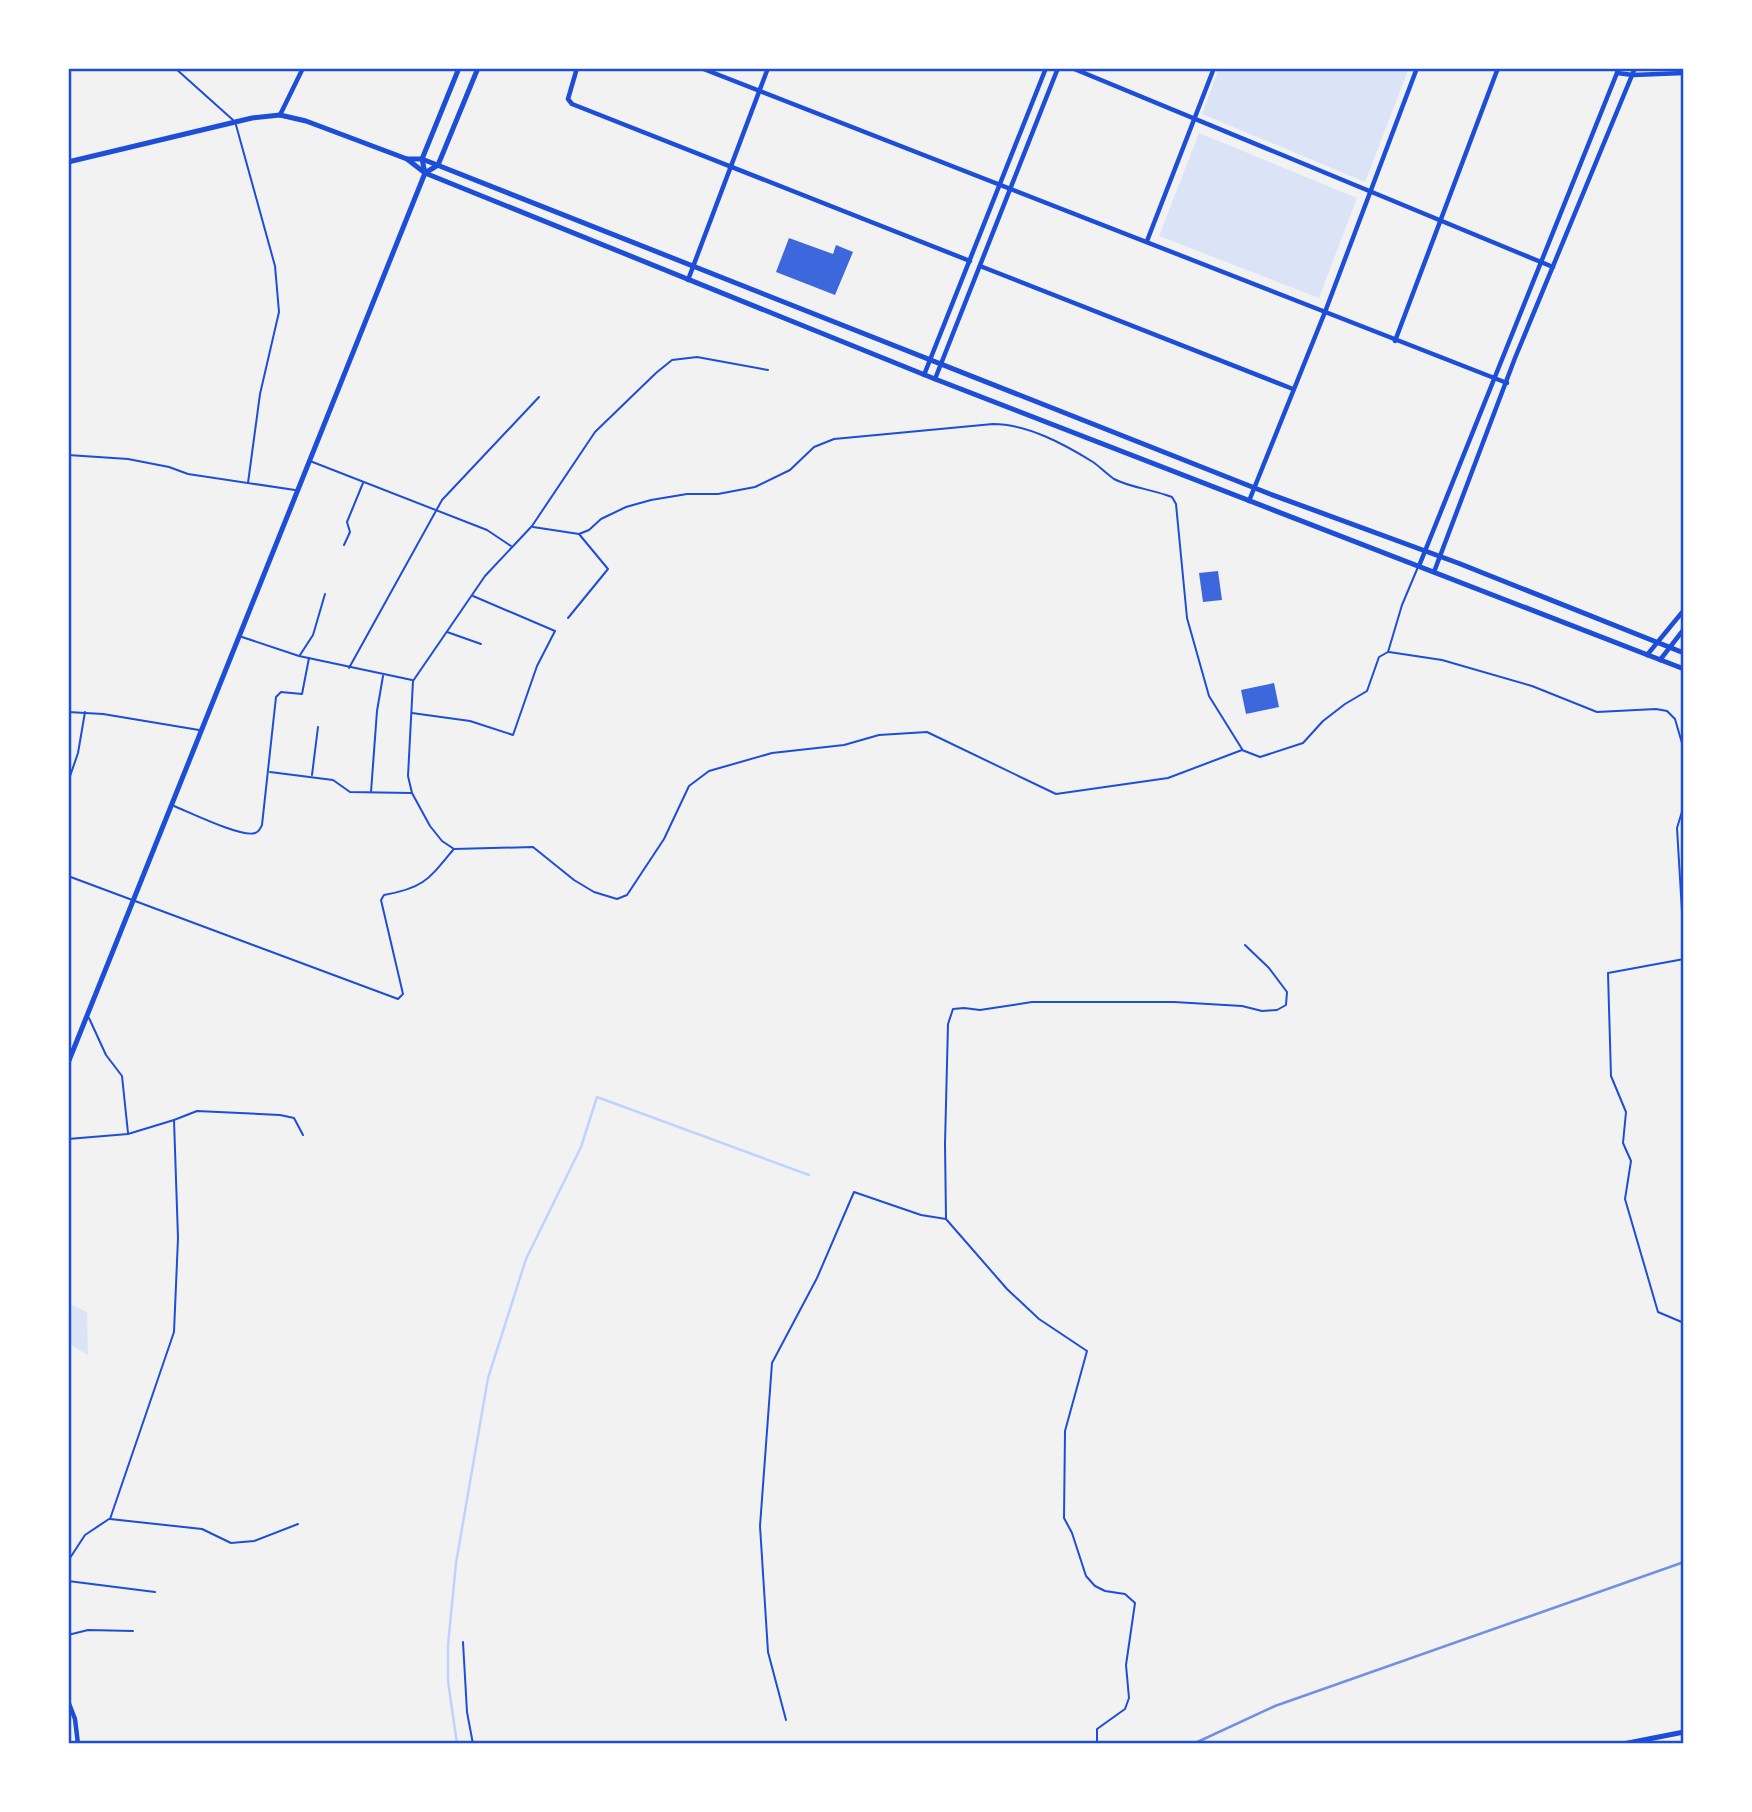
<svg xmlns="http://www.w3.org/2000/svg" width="1752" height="1812" font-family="Literata,serif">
	<rect width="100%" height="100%" fill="#f2f2f2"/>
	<g fill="#dbe4f7">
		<path d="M1219,68H1409L1365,182L1202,114Z"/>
		<path d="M1199,133L1357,198L1319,298L1159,236Z"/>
		<path d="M68,1303L87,1312L88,1355L68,1343Z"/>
	</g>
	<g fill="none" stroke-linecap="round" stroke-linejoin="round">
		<path stroke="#bfd3fe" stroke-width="2.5" d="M457,1744L448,1681V1645L456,1563L488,1378L526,1259L581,1147L597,1097L809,1175"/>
	</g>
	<g fill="#3d67dc">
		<path d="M789,238L833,254L836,245L853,252L835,295L776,272Z"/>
		<path d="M1218,571L1222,600L1203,602L1199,573Z"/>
		<path d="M1274,683L1279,707L1246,714L1241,690Z"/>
	</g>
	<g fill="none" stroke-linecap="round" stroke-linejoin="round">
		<path stroke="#1d4ed8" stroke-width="2" d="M1684,959L1608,973L1611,1076L1626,1112L1623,1143L1631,1161L1625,1199L1658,1312L1684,1323"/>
		<g stroke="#1d4ed8" stroke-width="2">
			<path d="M175,68L233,120"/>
			<path d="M236,125L275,266L279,312L260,394L248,483"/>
			<path d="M768,370L697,357L672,360L656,373L595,432L532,526L485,576L413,681L408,776L412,793L430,826L442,841L454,849L533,847L574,880L594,892L617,899L627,895L664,839L689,786L709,771L772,753L844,745L879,735L927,732L1056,794L1168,778L1242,750L1260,757L1303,743L1323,721L1345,704L1367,691L1379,657L1388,652L1402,605L1418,567"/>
			<path d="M68,455L128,459L169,467L188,474L295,490"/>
			<path d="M310,461L487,530L511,546"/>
			<path d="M533,527L579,534L589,530L601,519L626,507L651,500L687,494H718L755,487L790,470L814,447L834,439L993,424C1027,424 1064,444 1093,462C1100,467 1107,474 1114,479C1129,487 1149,489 1166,495L1172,497L1176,504L1187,618L1209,696L1242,749"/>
			<path d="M344,545L350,532L347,522L363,483"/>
			<path d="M568,618L608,569L579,534"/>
			<path d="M447,632L481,644"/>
			<path d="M242,637L299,656L412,680"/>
			<path d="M1389,652L1442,660L1532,686L1597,712L1656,709L1667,711L1675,719L1684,750"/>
			<path d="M300,655L313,635L325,594"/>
			<path d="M349,668L442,500L539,397"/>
			<path d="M68,712L103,714L199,730"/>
			<path d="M412,713L470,721L513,735L537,666L555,631L473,596"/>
			<path d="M270,772L333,780L350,792L411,793"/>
			<path d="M312,775L318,727"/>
			<path d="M68,782L78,753L85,712"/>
			<path d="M371,792L377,711L383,676"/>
			<path d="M1684,805L1677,828L1684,945"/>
			<path d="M174,806C189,812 242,838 255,833C259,832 260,829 262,825L276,697L281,692L302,694L309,658"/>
			<path d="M68,876L398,999L403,994L381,900L384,895C424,888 429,879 453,850"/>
			<path d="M89,1018L106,1055L122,1076L128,1133"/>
			<path d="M68,1139L128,1134L174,1120L197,1111L280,1115L294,1118L303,1135"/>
			<path d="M946,1218L945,1144L948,1024L953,1009L964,1008L980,1010L1032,1002H1174L1242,1006L1262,1011L1277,1010L1286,1005L1287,992L1269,968L1245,945"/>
			<path d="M110,1519L174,1332L178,1238L174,1120"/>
			<path d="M110,1519L202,1529L231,1543L254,1541L298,1524"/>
			<path d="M68,1561L85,1535L109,1519"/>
			<path d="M68,1581L155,1592"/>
			<path d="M68,1635L88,1630L133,1631"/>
			<path d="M463,1642L467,1712L473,1744"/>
			<path d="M786,1720L768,1652L760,1526L772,1363L817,1278L854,1192L921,1215L946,1219L1007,1289L1039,1319L1087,1351L1065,1431L1064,1518L1072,1533L1086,1576L1095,1586L1105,1591L1125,1594L1135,1603L1126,1665L1129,1698L1125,1709L1097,1729V1744"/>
		</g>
		<g stroke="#1d4ed8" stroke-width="4.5">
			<path d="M577,68L568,99L572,104L970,261"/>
			<path d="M701,68L1507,383"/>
			<path d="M1072,68L1553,267"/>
			<path d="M1617,73L1633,75L1684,73"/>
			<path d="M280,115L303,68"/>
			<path d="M1147,241L1214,68"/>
			<path d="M980,266L1293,389"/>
			<path d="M688,280L768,68"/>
			<path d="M1395,341L1498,68"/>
			<path d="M924,375L1046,68"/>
			<path d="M935,379L1058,68"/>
			<path d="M1249,501L1325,312L1417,68"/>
			<path d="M1419,566L1619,68"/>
			<path d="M1434,572L1515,358L1635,68"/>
			<path d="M1647,655L1684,610"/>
			<path d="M1660,660L1684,629"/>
			<path d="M68,1701L75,1719L78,1744"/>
		</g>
		<g stroke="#1d4ed8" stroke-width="5">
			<path d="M407,159H422L1270,494L1458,563L1684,653"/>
			<path d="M68,162L252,118L280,115L306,121L407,159L425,173L935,379L1684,669"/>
			<path d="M425,173L438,165L478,68"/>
			<path d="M68,1063L425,173L422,159L459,68"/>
			<path d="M1623,1744L1684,1732"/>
		</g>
		<path stroke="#7290e2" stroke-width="2.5" d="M1193,1744L1275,1706L1684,1562"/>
	</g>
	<rect width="1752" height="1812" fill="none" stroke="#ffffff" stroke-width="140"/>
	<rect x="70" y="70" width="1612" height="1672" fill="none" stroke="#1d4ed8" stroke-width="2.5"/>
</svg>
